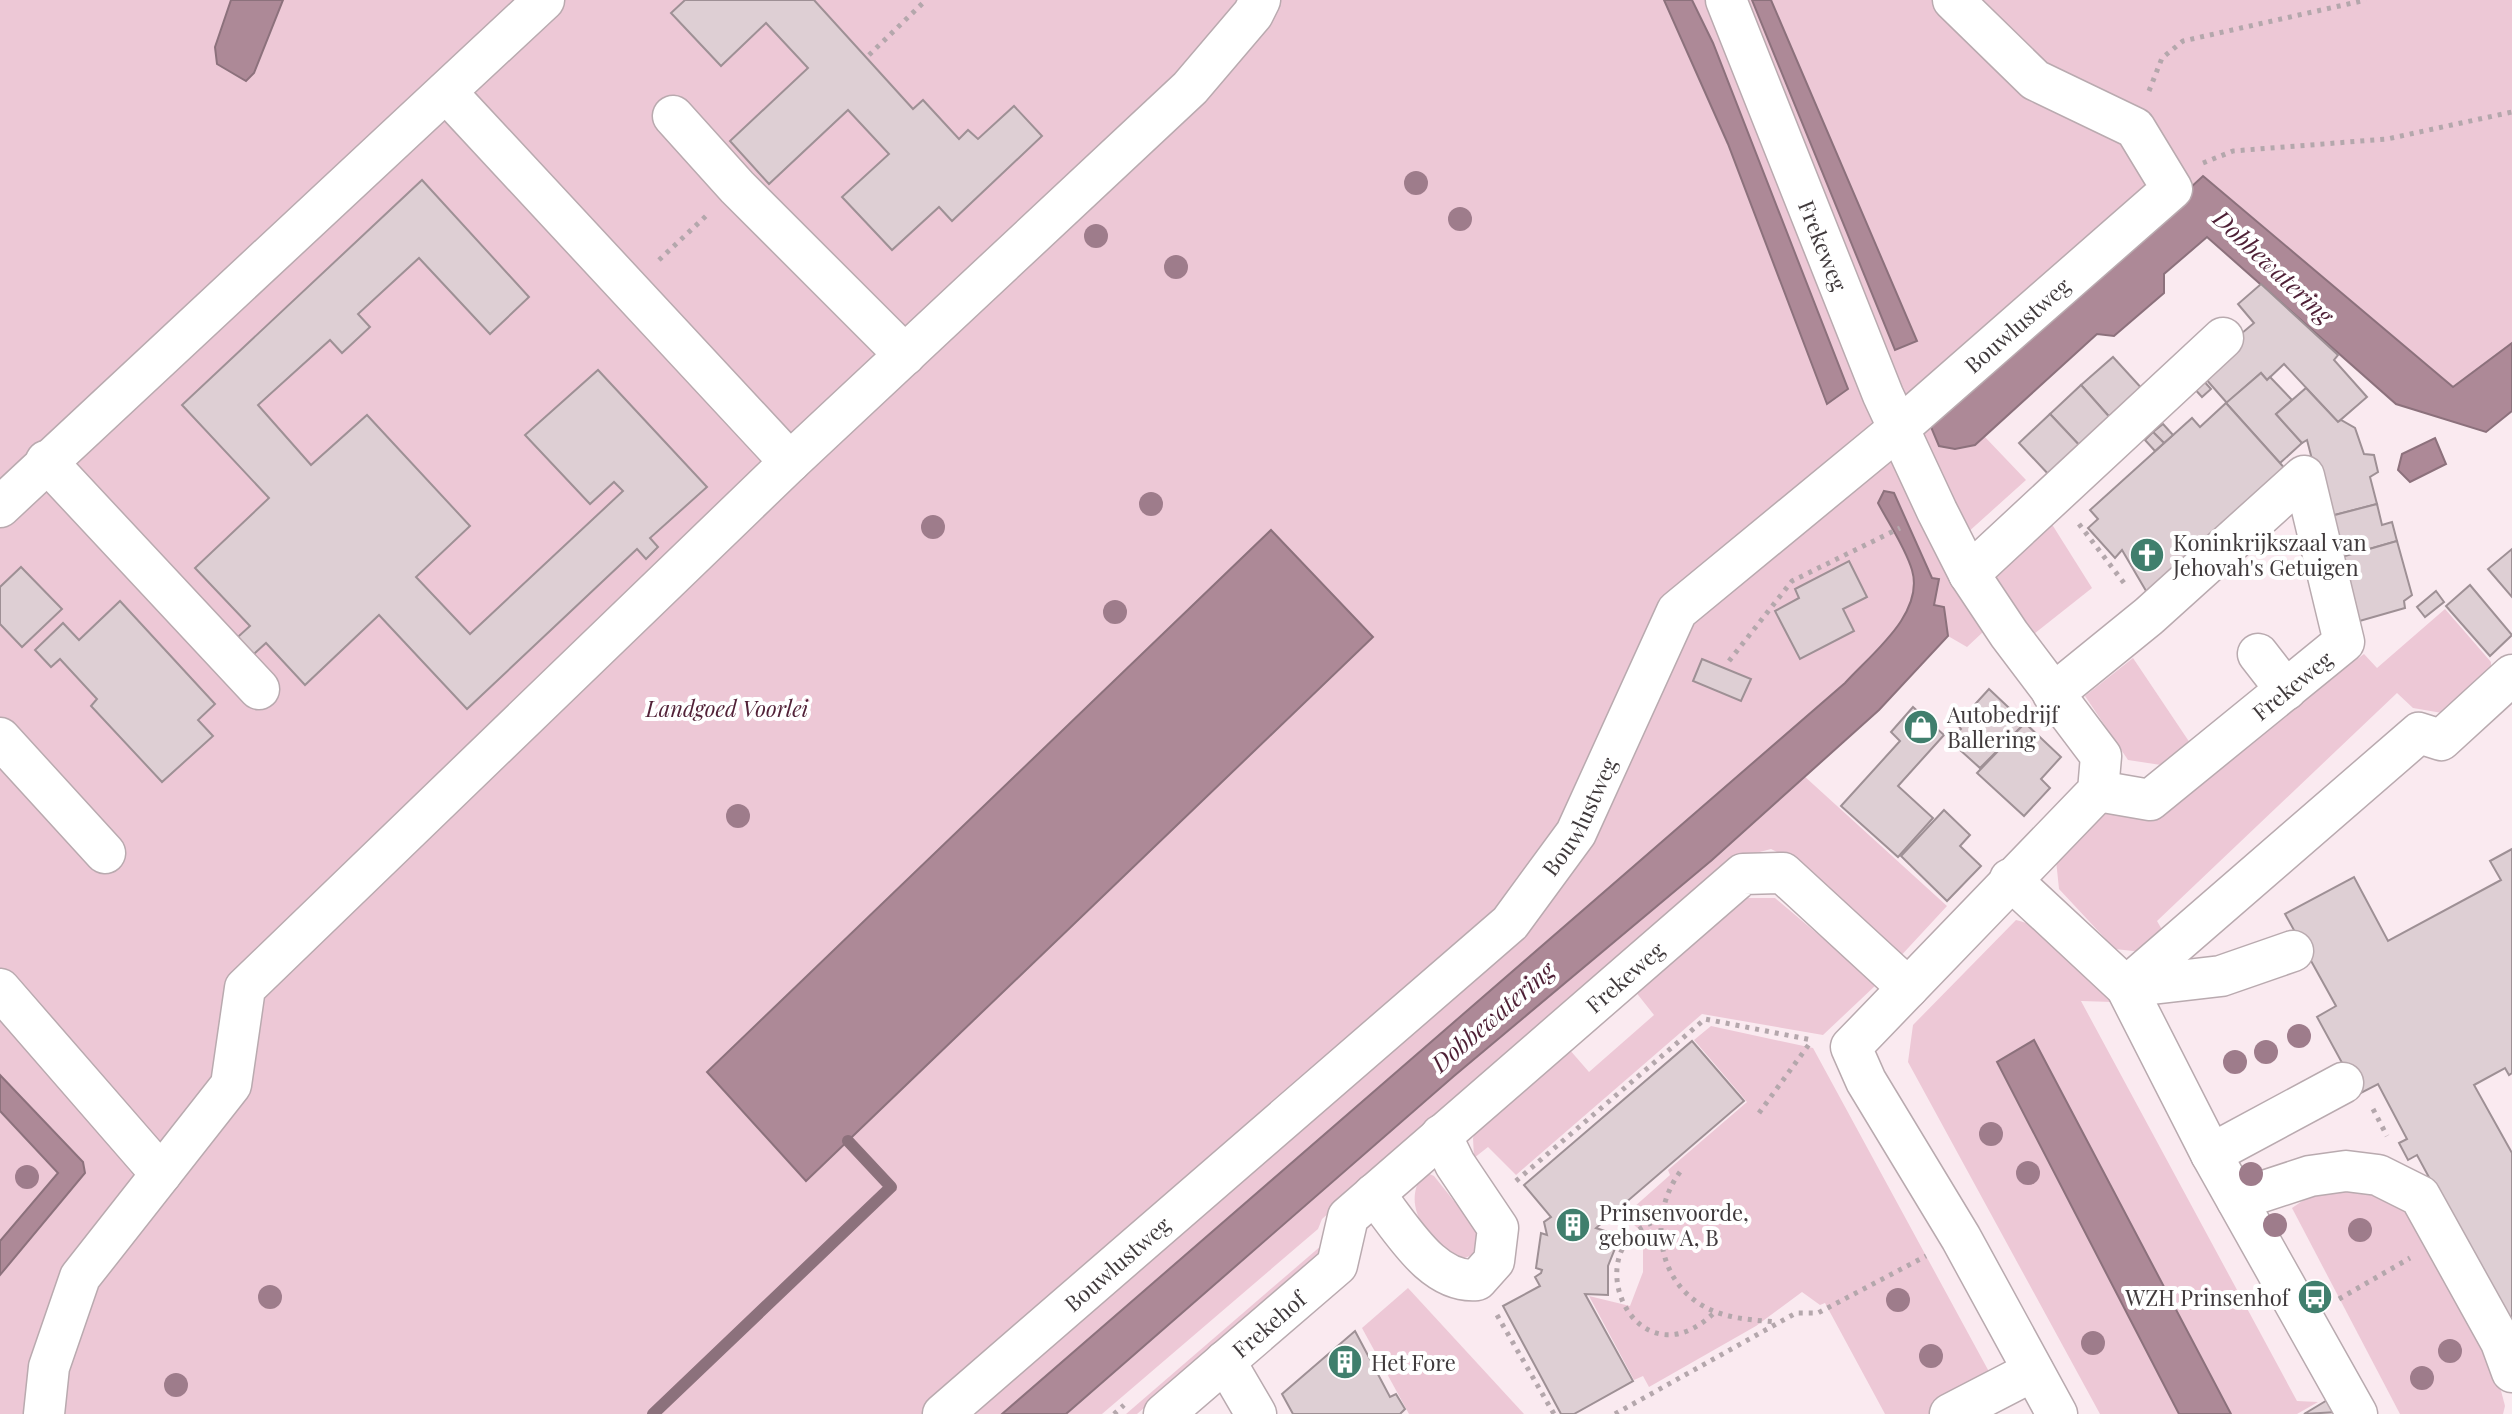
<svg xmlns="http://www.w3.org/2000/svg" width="2512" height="1414" font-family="'Playfair Display',serif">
	<rect width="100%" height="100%" fill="#faeaf0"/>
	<g fill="#edc8d6">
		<path d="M0,0H2512V343L2453,387L2203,176L1975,445L1984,436L2026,480L1966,534L1983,632L1967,647L1948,636L1944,607L1934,605L1932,578L1894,493L1878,503C1889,524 1906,547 1912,570C1925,614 1870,655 1845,683L1002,1414H0Z"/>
		<path d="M2048,518L2092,588L2029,638L1988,571Z"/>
		<path d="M2445,609L2491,662V670L2442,713L2413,708L2397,693L2157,921L2168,940L2142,952L2115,949L2059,889L2056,860L2102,806L2212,766L2364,654L2377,668Z"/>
		<path d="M2133,658L2190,743L2161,765L2128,760L2085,696Z"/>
		<path d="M1803,775L1947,906L1897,960L1789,858L1771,849L1737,858L1322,1219L1318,1229L1102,1414H1066L1454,1076L1712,860Z"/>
		<path d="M1748,898H1775L1877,984L1823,1035L1702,1014L1516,1175L1488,1147L1474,1158L1473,1138L1478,1127L1569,1049L1589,1072L1654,1015L1635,991Z"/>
		<path d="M2016,920C2059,930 2085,971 2113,1002L2081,1001L2297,1401L2318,1402L2297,1414H2231L2034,1041L1997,1062L2179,1414H2100L1908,1062L1913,1025Z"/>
		<path d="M1711,1026L1813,1048L1993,1379L1930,1414H1885L1825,1303L1820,1305L1802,1292L1756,1326L1649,1387L1643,1376L1634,1380L1589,1296L1630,1306L1643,1272V1233L1624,1216L1670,1175L1668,1170L1747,1102L1694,1040Z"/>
		<path d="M1425,1172L1434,1176L1477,1230L1478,1243L1472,1255L1458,1261C1429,1242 1398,1204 1425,1172Z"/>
		<path d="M2341,1189L2379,1195L2412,1215L2492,1356L2505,1406L2503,1414H2400L2292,1208L2317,1191Z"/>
		<path d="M1322,1245L1323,1255L1137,1414H1126Z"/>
		<path d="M1408,1288L1524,1414H1409L1362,1328Z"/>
	</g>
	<g fill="#ad8997" stroke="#8c717c" stroke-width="2">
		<path d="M231,0H283L254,73L246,81L217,64L215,47Z"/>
		<path d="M1664,0H1692L1713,43L1848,389L1827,404L1728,144Z"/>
		<path d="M1752,0H1771L1917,341L1895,350Z"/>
		<path d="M2203,176L2453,387L2512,343V411L2486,432L2396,404L2207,237L2164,274V293L2114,336L2097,334L1975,445L1955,449L1939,446L1931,427Z"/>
		<path d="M2435,438L2446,464L2410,482L2398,470L2402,454Z"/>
		<path d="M1884,491L1894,493L1932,578L1939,579L1934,605L1944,607L1948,636L1879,710L1712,860L1454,1076L1066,1414H1002L1845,683C1870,655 1925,614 1912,570C1905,547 1889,524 1878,503Z"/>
		<path d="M1271,530L1373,637L806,1181L707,1072Z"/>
		<path d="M2034,1040L2231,1414H2179L1997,1062Z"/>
		<path d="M0,1075L83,1162L85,1173L0,1275V1241L58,1173L0,1111Z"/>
	</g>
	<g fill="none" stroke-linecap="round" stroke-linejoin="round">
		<path stroke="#8c717c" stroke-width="12" d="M653,1414L891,1187L848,1141"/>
	</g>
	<g fill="#decfd4" stroke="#9e9095" stroke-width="2">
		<path d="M685,0H814L913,109L923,100L959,139L968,130L978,139L1014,106L1042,136L952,221L939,207L892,250L842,197L889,154L848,110L769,184L730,141L808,68L766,23L721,66L671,13Z"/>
		<path d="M422,180L529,297L490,334L419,258L358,314L370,327L342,353L330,340L258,405L311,465L367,415L470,526L416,577L470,634L623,491L614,482L590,504L525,435L598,370L707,487L650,538L658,547L646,559L637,549L467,709L379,615L305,685L266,643L245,662L229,645L250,626L195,568L269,498L182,405Z"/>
		<path d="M2261,284L2338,355L2334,360L2367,397L2338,422L2284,364L2267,380L2261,373L2227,403L2198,370L2254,323L2238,304Z"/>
		<path d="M2113,357L2145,392L2113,421L2081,385Z"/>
		<path d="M2261,373L2267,380L2270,377L2292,400L2276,414L2302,443L2280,463L2226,403Z"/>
		<path d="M2201,378L2211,389L2202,397L2192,386Z"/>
		<path d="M2081,385L2113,421L2082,448L2050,414Z"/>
		<path d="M2306,388L2338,422L2341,420L2355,428L2364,454L2374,455L2378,472L2370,477L2377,504L2327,517L2307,440L2302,443L2276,414Z"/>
		<path d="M2226,403L2288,472L2149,596L2122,550L2115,558L2088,528L2098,519L2090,510L2192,418L2200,427Z"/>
		<path d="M2050,414L2082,448L2051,477L2019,443Z"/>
		<path d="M2163,424L2173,435L2164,443L2153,432Z"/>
		<path d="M2153,432L2164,443L2155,451L2145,440Z"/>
		<path d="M2377,504L2382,525L2392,522L2397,541L2338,558L2327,517Z"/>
		<path d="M2397,541L2412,595L2404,601L2405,608L2356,622L2338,558Z"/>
		<path d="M2512,549V597L2488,569Z"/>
		<path d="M1849,561L1867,597L1843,609L1854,631L1800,659L1775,611L1799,598L1795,589Z"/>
		<path d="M21,567L62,609L22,647L0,624V587Z"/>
		<path d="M2470,585L2512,635L2490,656L2446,606Z"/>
		<path d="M2436,591L2444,602L2425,617L2417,607Z"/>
		<path d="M120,601L215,704L198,720L213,736L162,782L91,706L97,699L60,659L51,667L35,650L63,623L79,640Z"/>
		<path d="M1702,659L1751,679L1741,701L1693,681Z"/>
		<path d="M1989,689L2025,723L1980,768L1950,741L1961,729L1957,724Z"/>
		<path d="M1913,707L1944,735L1898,786L1933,818L1898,857L1841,806L1900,741L1891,732Z"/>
		<path d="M2025,723L2061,757L2041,779L2050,788L2024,816L1977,773Z"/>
		<path d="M1944,810L1970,835L1960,846L1981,866L1947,901L1901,856Z"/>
		<path d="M2512,849V1073L2509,1075L2505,1068L2474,1085L2512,1153V1331L2417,1155L2408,1160L2399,1143L2407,1139L2378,1084L2359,1094L2317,1017L2336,1006L2285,914L2354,877L2388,941L2501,880L2490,861Z"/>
		<path d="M1692,1041L1744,1101L1596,1228L1620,1236L1608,1266V1295L1585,1294L1633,1381L1574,1414H1561L1503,1306L1540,1286L1535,1277L1541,1273L1542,1270L1536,1268L1541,1233L1547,1235L1544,1222L1551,1217L1524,1185Z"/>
		<path d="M1355,1331L1390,1397L1396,1394L1405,1409L1400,1414H1293L1282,1394Z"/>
		<path d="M2329,1399L2337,1412L2304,1414Z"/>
	</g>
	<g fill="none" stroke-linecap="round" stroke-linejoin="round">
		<g stroke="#b9aaaf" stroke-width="43">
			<g id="minor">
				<path id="s1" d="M1726,0L1883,395L1937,511L1969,574L2009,634L2101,756L2098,791L1851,1047L1866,1081L1961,1238L2057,1414"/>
				<path d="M446,92L790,462"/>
				<path d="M673,116L737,187L905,355"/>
				<path d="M46,461L259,689"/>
				<path d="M0,507L544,0"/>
				<path d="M1969,574L2223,338"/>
				<path d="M2258,654L2286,690"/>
				<path d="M2053,694L2149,616L2304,476L2344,642L2150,800L2098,791"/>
				<path d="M0,738L105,853"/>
				<path d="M2010,879L2126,987L2211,1154L2357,1414"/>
				<path d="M2126,987L2419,733L2441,740L2512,675"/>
				<path d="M2126,987L2221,976L2293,951"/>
				<path d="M0,989L161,1174"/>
				<path d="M2211,1154L2343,1083"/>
				<path d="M1374,1194C1401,1226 1431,1284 1477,1280L1494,1261L1498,1228L1455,1164L1441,1135"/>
				<path d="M2237,1200L2310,1176L2346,1171L2378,1175L2420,1196L2501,1342L2512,1372"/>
				<path d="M1225,1361L1256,1414"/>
				<path d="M44,1414L49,1367L80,1277L231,1085L245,988L790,462L1190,88L1253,14L1260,0"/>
				<path id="s2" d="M943,1414L1510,923L1576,833L1677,611L1898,429L2172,189L2135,128L2035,80L1953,0"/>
				<path id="s3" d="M1164,1414L1337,1265L1348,1217L1743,874L1783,873L1908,988"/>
				<path d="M1950,1414L2033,1371"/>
			</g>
		</g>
		<g stroke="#b4a7ac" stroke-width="5" stroke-dasharray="4 6" stroke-linecap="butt">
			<path d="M869,55L926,0"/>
			<path d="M2149,91L2162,58L2183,41L2366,0"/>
			<path d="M2203,163L2233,151L2387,139L2512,112"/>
			<path d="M659,260L707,215"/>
			<path d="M2079,524L2124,583"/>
			<path d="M1729,661L1792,581L1900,528"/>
			<path d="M2373,1109L2387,1136"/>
			<path d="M1759,1113L1810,1043"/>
			<path d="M1680,1172C1649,1214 1655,1280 1705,1307C1727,1319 1753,1320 1777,1322"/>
			<path d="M1516,1181L1705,1019L1812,1040"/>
			<path d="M1661,1220C1570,1242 1635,1392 1716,1311"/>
			<path d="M2339,1299L2410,1258"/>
			<path d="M1497,1315L1554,1414"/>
			<path d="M1114,1414L1124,1405"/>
			<path d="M1615,1414L1796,1313H1818L1926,1256"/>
		</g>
		<use href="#minor" stroke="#fff" stroke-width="40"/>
	</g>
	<g fill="#9e7c8b">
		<circle cx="1416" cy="183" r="12"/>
		<circle cx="1460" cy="219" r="12"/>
		<circle cx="1096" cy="236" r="12"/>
		<circle cx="1176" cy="267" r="12"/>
		<circle cx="1151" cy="504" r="12"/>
		<circle cx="933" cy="527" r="12"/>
		<circle cx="1115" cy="612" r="12"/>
		<circle cx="738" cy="816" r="12"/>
		<circle cx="2299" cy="1036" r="12"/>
		<circle cx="2266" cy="1052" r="12"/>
		<circle cx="2235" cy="1062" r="12"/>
		<circle cx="1991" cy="1134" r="12"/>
		<circle cx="2028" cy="1173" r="12"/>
		<circle cx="2251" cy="1174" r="12"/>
		<circle cx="27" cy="1177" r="12"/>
		<circle cx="2275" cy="1225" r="12"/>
		<circle cx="2360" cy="1230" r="12"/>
		<circle cx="270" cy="1297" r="12"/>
		<circle cx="1898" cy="1300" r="12"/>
		<circle cx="2093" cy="1343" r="12"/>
		<circle cx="2450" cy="1351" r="12"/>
		<circle cx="1931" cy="1356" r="12"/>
		<circle cx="2422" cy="1378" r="12"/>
		<circle cx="176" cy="1385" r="12"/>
	</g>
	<defs>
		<g id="church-disc" transform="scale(1.8)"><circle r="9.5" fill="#407f6d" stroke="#fff"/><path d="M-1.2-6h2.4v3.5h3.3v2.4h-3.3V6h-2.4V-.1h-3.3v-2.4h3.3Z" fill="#fff"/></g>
		<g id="shop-disc" transform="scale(1.8)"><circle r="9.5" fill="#407f6d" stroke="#fff"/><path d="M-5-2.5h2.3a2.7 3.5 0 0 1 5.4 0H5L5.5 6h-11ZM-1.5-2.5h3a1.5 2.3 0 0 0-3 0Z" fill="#fff"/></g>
		<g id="building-disc" transform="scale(1.8)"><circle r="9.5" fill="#407f6d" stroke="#fff"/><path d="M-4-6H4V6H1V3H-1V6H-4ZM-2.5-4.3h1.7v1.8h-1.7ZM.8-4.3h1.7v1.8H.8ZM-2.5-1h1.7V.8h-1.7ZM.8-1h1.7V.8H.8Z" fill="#fff"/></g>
		<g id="bus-disc" transform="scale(1.8)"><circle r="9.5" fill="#407f6d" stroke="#fff"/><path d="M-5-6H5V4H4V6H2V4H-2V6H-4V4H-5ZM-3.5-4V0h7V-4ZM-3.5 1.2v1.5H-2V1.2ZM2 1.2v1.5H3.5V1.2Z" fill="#fff"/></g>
	</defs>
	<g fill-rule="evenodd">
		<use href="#church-disc" x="2147" y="555"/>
		<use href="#shop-disc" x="1921" y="727"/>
		<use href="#building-disc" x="1573" y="1225"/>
		<use href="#bus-disc" x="2315" y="1297"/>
		<use href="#building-disc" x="1345" y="1362"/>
	</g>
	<g text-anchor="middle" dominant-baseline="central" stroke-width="8" stroke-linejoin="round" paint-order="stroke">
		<g font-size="22" fill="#403a3c" stroke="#fff">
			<text stroke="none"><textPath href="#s1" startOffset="264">Frekeweg</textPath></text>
			<text stroke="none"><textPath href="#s2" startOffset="1550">Bouwlustweg</textPath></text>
			<text transform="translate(2292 685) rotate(-39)">Frekeweg</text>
			<text stroke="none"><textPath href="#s2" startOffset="878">Bouwlustweg</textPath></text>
			<text stroke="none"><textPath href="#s3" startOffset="644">Frekeweg</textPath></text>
			<text stroke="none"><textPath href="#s2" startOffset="230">Bouwlustweg</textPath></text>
			<text stroke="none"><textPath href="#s3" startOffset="138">Frekehof</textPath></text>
		</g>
		<g font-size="22" fill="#403a3c" stroke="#fff" text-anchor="start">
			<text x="2173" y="542">Koninkrijkszaal van<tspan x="2173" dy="25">Jehovah's Getuigen</tspan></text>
			<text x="1947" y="714">Autobedrijf<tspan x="1947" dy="25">Ballering</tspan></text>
			<text x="1599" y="1212">Prinsenvoorde,<tspan x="1599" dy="25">gebouw A, B</tspan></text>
			<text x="2289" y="1297" text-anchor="end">WZH Prinsenhof</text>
			<text x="1371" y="1362">Het Fore</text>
		</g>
		<g font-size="22" font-style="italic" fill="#522238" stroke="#fff">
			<text x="727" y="708">Landgoed Voorlei</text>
		</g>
		<g font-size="24" font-style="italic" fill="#4e1f35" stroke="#fff">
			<text transform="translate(2274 266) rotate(43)">Dobbewatering</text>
			<text transform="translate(1492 1016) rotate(-41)">Dobbewatering</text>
		</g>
	</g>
</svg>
